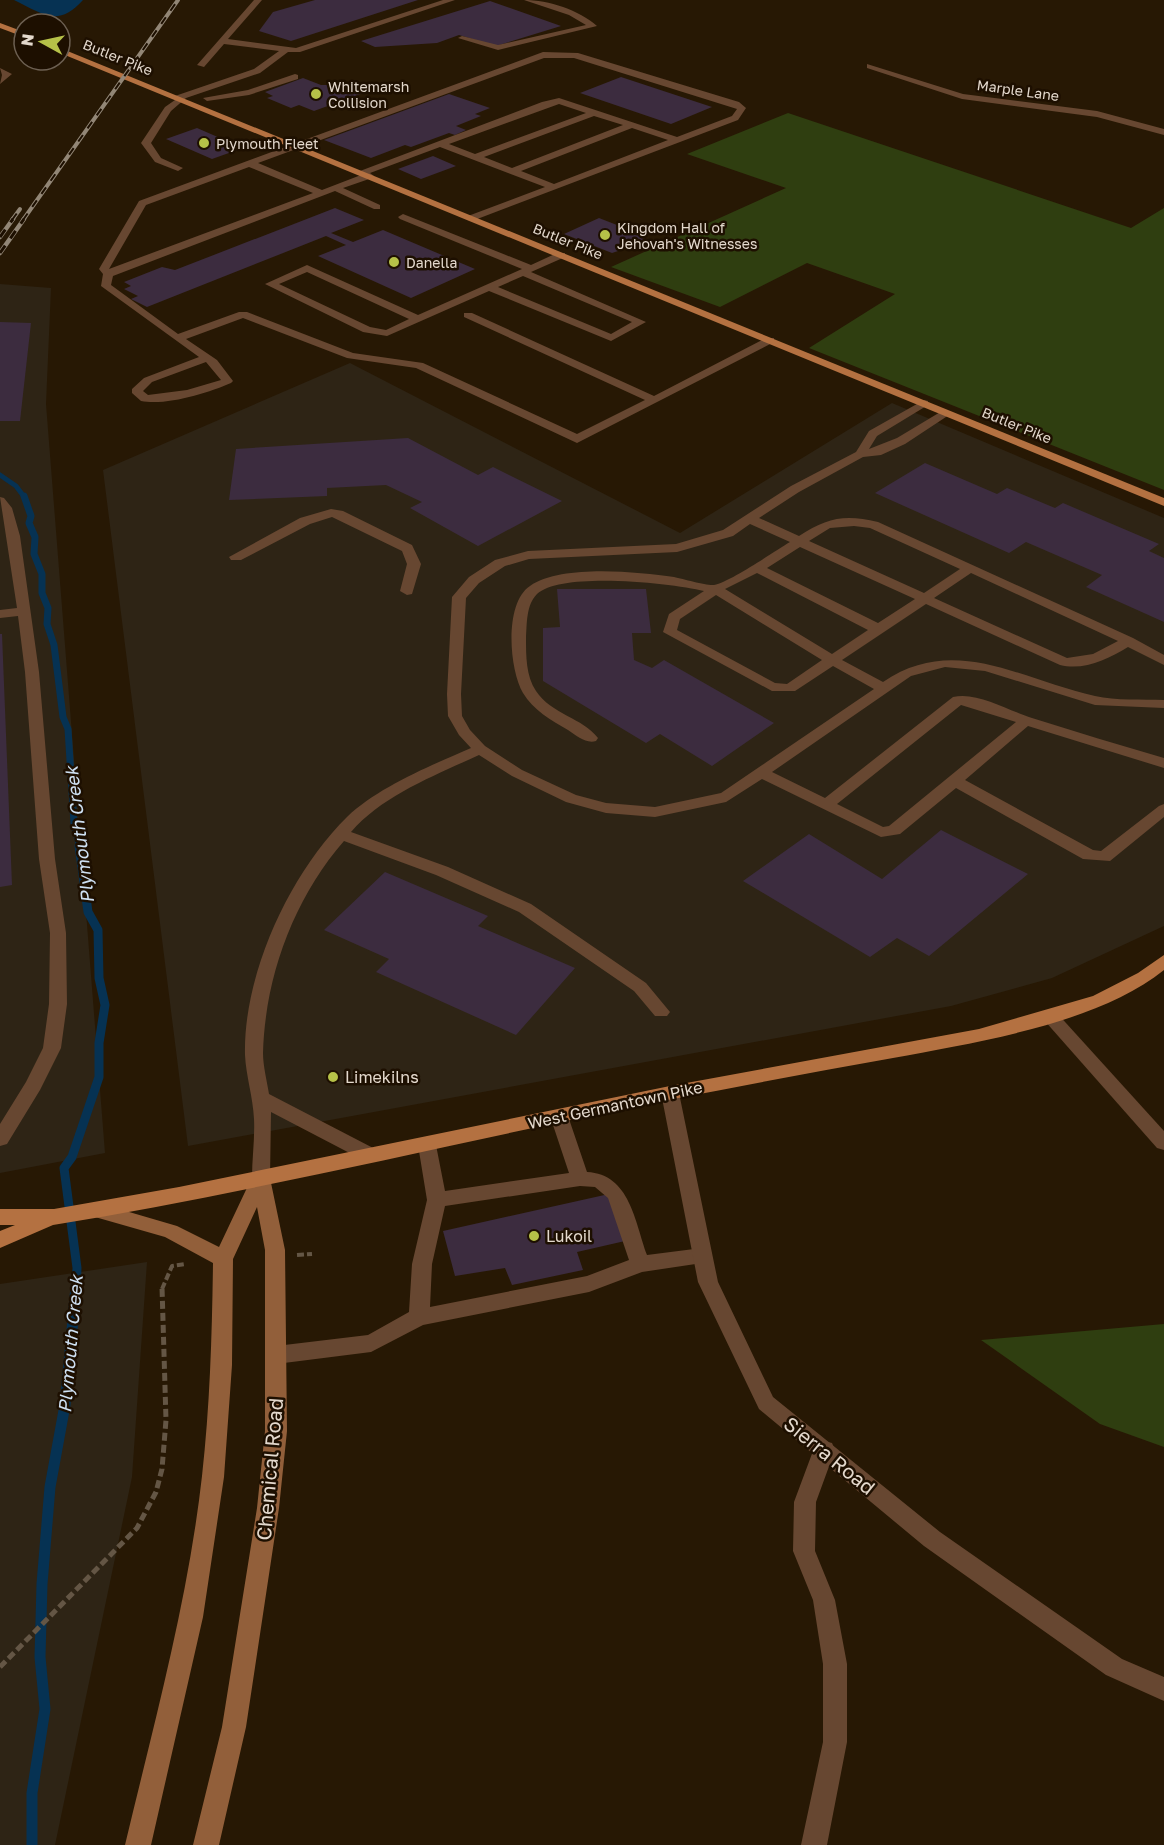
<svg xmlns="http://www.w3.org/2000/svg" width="1164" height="1845" font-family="'Golos Text',sans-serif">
	<rect width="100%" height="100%" fill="#271804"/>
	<g fill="#2e2415">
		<path d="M0,284L51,288L46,404L105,1153L0,1173Z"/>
		<path d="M350,363L680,533L892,403L1164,518V926L1052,978L951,1006L188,1146L103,470Z"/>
		<path d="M147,1262L132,1477L55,1845H0V1284Z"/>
	</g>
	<g fill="#2f3e10">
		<path d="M788,113L1131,228L1164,208V490L809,348L895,294L807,263L720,307L611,267L786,188L687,154Z"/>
		<path d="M1164,1324V1447L1100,1424L981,1340Z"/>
	</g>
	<path fill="#063253" d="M14,0H83C58,28 43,14 14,0Z"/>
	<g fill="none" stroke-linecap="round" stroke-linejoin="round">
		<path stroke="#063253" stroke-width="5" d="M0,475L16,486L25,498"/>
		<path stroke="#063253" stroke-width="7" d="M24,496L31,516L29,523L35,537L34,554L42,574V593L48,608L47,624L54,645L63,717L68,729L74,823L80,848"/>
		<path stroke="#063253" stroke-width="9" d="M76,1289L77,1268L64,1168L72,1157L99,1077V1043L105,1005L99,978L98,930L88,912L79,846"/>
		<path stroke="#063253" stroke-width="11" d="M32,1845V1793L45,1709L40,1657L42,1584L50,1487L65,1405L76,1287"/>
	</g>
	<g fill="#3c2c3f">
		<path d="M315,0H418L291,41L259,31L273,12Z"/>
		<path d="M490,1L561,26L496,46L459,35L437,43L375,47L361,41Z"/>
		<path d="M621,77L712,107L671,124L580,93Z"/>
		<path d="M303,78L321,85H349L366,92L314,111L299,105L291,108L267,98L273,96L265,92Z"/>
		<path d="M449,94L490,108L475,114L481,116L456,126L466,130L455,135L449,133L411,147L405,145L371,158L324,140Z"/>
		<path d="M197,128L243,148L212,159L166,139Z"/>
		<path d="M433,156L456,166L421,179L398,169Z"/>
		<path d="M335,208L364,220L331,233L353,242L383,230L475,269L411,298L318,256L346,245L326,236L147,307L131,299L138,296L124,289L131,286L124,282L162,267L175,270Z"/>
		<path d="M599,218L645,236L642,238L648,241L612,253L564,234Z"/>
		<path d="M0,322L31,323L20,421H0Z"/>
		<path d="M408,438L478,475L493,467L562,501L478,546L410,508L422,502L386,485L327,488V496L229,500L236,449Z"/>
		<path d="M925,463L997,494L1007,488L1055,508L1063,503L1159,544L1149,551L1164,558V622L1086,587L1102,575L1026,542L1009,553L875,493Z"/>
		<path d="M557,589H646L651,633H632L634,660L652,668L664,660L774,723L712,766L660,734L646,743L543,681V628L560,627Z"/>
		<path d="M0,634H2L12,885L0,887Z"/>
		<path d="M941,830L1028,874L929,956L897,938L870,957L743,881L809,834L882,879Z"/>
		<path d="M385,872L488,916L478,926L575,968L516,1035L376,972L389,959L324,930Z"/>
		<path d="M609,1194L625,1241L577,1252L583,1270L512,1285L505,1268L455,1276L443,1231Z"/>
	</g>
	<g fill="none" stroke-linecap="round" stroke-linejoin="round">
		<g stroke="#645645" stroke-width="4" stroke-dasharray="7 3" stroke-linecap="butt">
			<path d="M297,1255L312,1254"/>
			<path d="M162,1289L172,1266L185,1264"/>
		</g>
		<path stroke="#645645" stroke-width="5" stroke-dasharray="8 4" stroke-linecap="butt" d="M0,1667L137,1528L156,1492L162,1469L166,1420L162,1287"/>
		<g fill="#674731" fill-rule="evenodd">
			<path d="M254,0H262L228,39L296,48L443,0H455L300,52H288L260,73L186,98L171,111L151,143L161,158L183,168L178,171L155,162L141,143L165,107L175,100V96L254,69L279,51L224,44L204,67L197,65Z"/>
			<path d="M524,0C549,0 579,10 597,26L498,50L458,38L462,36L498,45L586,25L569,15Z"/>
			<path d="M543,52L578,53L739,102L746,108L738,120L472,221L468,220V216L545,187L440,147L370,173L374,176L372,178L343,188L380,205V209H374L335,191L113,276L111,285L178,334L239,312H247L353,353L423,363L577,434L645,400L464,317V313H472L654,396L766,338H774V342L577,443L416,368L347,358L243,318L186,339L217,360L233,381L231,383C208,393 166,406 141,401L132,393V389L144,378L199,357L101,286L103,274L99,269L139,201ZM544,58H574L737,109L732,116L677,137L559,98L542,102L360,171L361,175L322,190L258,163ZM559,104L586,113L475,154L449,144ZM594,116L623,125L512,168L484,157ZM632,128L668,140L554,184L521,171ZM249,167L313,193L109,269L146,205ZM206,362L221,380L187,390L148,395L143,391L152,382Z"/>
			<path d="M295,74L298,75V79L249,95L207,101L203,98L248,90Z"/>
			<path d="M403,214L531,265L557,253H565V257L531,272L646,322L611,341L489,291L387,336L363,332L265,284L307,265L418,315L522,269L400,219L398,217ZM307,272L409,319L386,330L370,327L279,284ZM523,276L632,322L611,334L498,287Z"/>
			<path d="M924,400L928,401V405L877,436L869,449L897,438L942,411L952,413L905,444L881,455L863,457L799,492L759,518L799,536C827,518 844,514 878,522L1133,638L1164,655V665L1128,647C1108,659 1084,671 1060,665L926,604L842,660L883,682C955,633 1021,680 1095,696C1116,701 1142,699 1164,700V708L1095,705L985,671L945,667L911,676L772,772L825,798L953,697C977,691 1009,711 1032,718C1076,732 1120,745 1164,758V768L1028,726L965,780L1093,850L1101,851L1159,806L1164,804V817L1110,861L1083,859L956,788L900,834L881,837L762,779L726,802L655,817L606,813L566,802L512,776L479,755C436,775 383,795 351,832L448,867L531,904L646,983L670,1012L667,1016H655L634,991L519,912L436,875L344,841C294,898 265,977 263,1053C263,1066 267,1081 269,1094L377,1150L379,1155L377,1160L370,1162L363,1160L271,1112L270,1178L268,1183L261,1185L254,1183L252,1178C252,1158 255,1138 254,1119C253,1097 246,1076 245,1055C243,974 290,873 347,817C378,787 432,765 471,748L459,735L448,716L447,694L452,597L469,577L495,560L528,551L676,544L723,530L791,486L856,452L869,431ZM750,524L790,542C773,552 732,581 714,585C707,586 684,579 674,577C636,572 563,564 530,586C504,603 509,669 523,693C533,710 551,720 568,730C577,736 586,744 596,741L598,738C583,718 551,714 536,691C526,676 526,656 526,638C527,624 526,605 537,594C561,571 672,583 704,591L669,614L663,632L772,691H795L833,666L874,689L721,793L655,807L606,803L576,795L522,770L485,746L470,730L462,716L461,694L466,598L479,583L505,566L529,559L677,552L733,536ZM854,526L870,528L960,569L924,593L809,541L830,528ZM800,547L915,599L878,623L767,568ZM757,573L868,630L832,654L725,589ZM971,573L1118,641L1093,654L1067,658L934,598ZM716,595L822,660L787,684L775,683L677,630L680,619ZM961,705L1016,722L889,826L883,827L837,804Z"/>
			<path d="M0,497L4,498L12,508L20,536L39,672L55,859L66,933L67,1004L61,1048L40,1090L7,1144L0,1146V1124L26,1082L43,1048L49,1004L50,933L39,859L25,672L18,616L0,618V610L17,608Z"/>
			<path d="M331,509L343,511L412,545L421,564L412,594L407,595L400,591L407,564L402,551L332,517L310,524L241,560H231L229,557L300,518Z"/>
			<path d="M559,1109L565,1111L568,1116L587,1172C630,1174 635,1222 647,1255L702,1248L709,1250L712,1256L709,1262L642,1272L589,1292L423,1325L371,1352L276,1364L269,1361L266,1355L269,1349L276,1346L368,1335L409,1312L412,1264L427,1200L418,1145L420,1140L427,1138L434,1140L436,1145L445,1191L569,1173L550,1116L553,1111ZM580,1186L595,1187L608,1198L629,1260L587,1276L430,1307L432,1264L445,1206Z"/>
			<path d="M824,1441L832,1443L835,1450L816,1502L815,1551L835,1600L847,1664V1742L827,1845H801L823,1742V1664L813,1600L793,1551L794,1502L816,1443Z"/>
		</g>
		<g fill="#674731" fill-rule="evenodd">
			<path d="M867,64L963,94L1097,111L1164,129V135L1097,117L962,99L867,68Z"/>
			<path d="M0,68L12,74L0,84L2,75Z"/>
			<path d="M1050,1010L1056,1012L1164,1131V1150L1157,1148L1044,1020L1041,1016L1044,1012Z"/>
			<path d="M670,1086L676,1088L679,1093L718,1282L773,1397L940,1532L1122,1659L1164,1677V1701L1106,1675L924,1546L759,1409L698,1282L661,1093L664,1088Z"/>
		</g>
		<path fill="#925f3a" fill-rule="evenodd" d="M261,1171L268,1173L270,1178L285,1250L287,1431L279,1508L246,1727L219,1845H193L222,1727L257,1508L265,1431V1250L257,1207L233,1259L232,1365L224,1477L203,1617L151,1845H125C154,1723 188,1601 202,1476C210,1405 212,1334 213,1263L165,1237L88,1215L85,1210L88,1205L95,1202L177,1226L219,1247L254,1173Z"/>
		<g fill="#b47141" fill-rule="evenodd">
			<path d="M0,23L24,32V37L0,28Z"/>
			<path d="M60,48L1164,498V506L60,53Z"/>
			<path d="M1164,955V970C1097,1024 977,1042 893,1058C820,1071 746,1085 673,1099C466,1140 261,1191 53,1225L0,1248V1231L15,1225H0V1209H54L179,1187L670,1086L979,1029L1093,996L1138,973Z"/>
		</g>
		<g stroke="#928676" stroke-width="4">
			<g id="rail-far1">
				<path d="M12,220L20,209"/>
				<path d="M23,220L178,0"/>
			</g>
		</g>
		<g stroke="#928676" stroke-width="4.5">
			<g id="rail">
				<path d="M0,237L13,219"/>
				<path d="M0,253L24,219"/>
			</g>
		</g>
		<use href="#rail-far1" stroke="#1d0f00" stroke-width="2" stroke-dasharray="8" stroke-linecap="butt"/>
		<use href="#rail" stroke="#1d0f00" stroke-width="3" stroke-dasharray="9" stroke-linecap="butt"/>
	</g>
	<g fill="#b6c148" stroke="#1d0f00" stroke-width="2">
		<circle cx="316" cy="94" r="6"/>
		<circle cx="204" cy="143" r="6"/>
		<circle cx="605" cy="235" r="6"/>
		<circle cx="394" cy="262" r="6"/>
		<circle cx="333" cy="1077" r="6"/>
		<circle cx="534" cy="1236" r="6"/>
	</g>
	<g text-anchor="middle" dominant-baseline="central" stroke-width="5" stroke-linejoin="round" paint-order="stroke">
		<g font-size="14" fill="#e4d9cd" stroke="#1d0f00">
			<text transform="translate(118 57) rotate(22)">Butler Pike</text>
			<text transform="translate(1018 90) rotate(8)">Marple Lane</text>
			<text transform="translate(568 241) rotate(22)">Butler Pike</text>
			<text transform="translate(1017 425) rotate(22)">Butler Pike</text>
		</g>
		<g font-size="14" fill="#e4d9cd" stroke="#1d0f00" text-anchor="start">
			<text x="328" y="86">Whitemarsh<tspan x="328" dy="16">Collision</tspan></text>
			<text x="216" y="143">Plymouth Fleet</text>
			<text x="617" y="227">Kingdom Hall of<tspan x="617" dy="16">Jehovah's Witnesses</tspan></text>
			<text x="406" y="262">Danella</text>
		</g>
		<g font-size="16" fill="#e4d9cd" stroke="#1d0f00" text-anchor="start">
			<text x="345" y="1077">Limekilns</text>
			<text x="546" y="1236">Lukoil</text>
		</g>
		<g font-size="16" fill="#e4d9cd" stroke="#1d0f00">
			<text transform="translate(615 1105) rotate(-12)">West Germantown Pike</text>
		</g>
		<g font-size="18" font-style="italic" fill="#cfe1f3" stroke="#1d0f00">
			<text transform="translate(79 835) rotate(-97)">Plymouth Creek</text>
			<text transform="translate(70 1344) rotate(-85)">Plymouth Creek</text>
		</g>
		<g font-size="20" fill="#e4d9cd" stroke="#1d0f00">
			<text transform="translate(830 1455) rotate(39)">Sierra Road</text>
			<text transform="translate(269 1469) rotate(-85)">Chemical Road</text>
		</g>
	</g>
	<g transform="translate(42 42) rotate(278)"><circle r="28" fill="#1d0f00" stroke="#6d6052" stroke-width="1.5"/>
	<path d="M0-4.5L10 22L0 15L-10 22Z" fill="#b6c148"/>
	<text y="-9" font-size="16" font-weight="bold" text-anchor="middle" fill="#e4d9cd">N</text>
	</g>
</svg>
